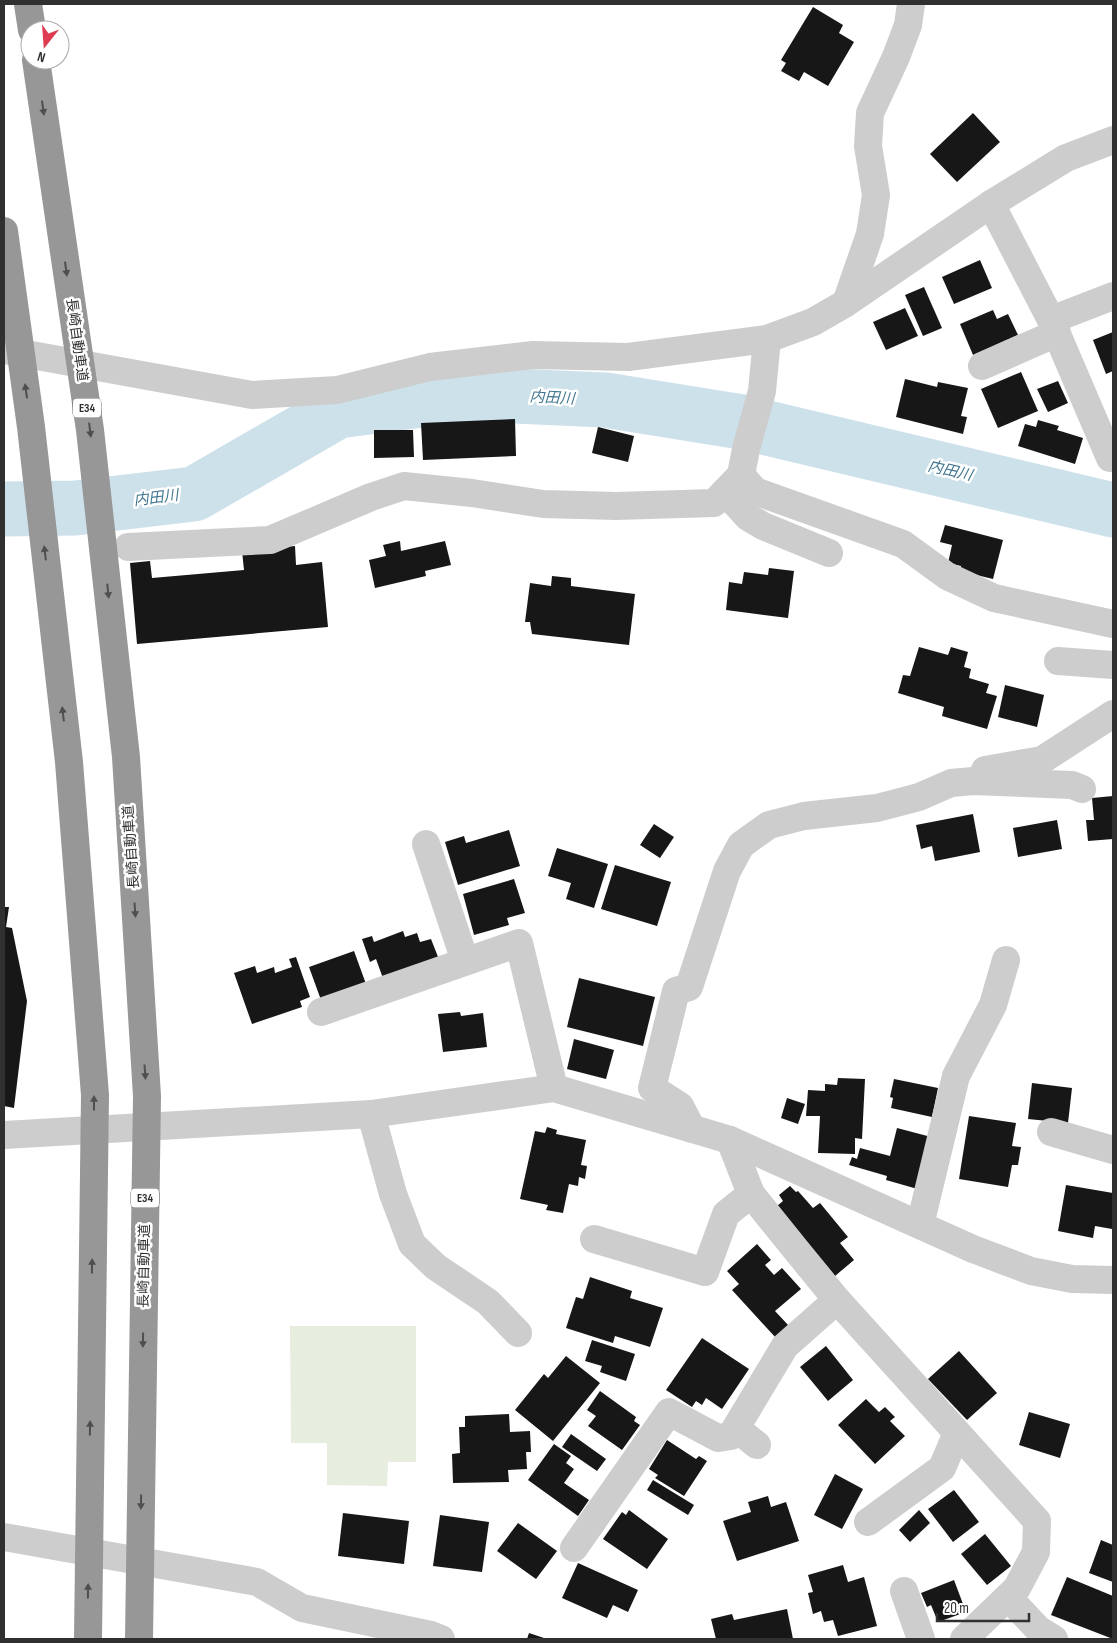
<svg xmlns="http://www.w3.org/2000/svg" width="1117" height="1643" font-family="'Sofia Sans Condensed','Noto Sans JP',sans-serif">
	<rect width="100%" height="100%" fill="#fff"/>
	<path fill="#e7eddf" d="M290,1326H416V1462H388L387,1486L327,1485V1443H291Z"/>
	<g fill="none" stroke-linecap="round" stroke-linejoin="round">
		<path stroke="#cde1eb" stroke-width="55" d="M4,509L75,508L194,494L338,411L467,394L605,400L742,422L1113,510"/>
	</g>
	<g fill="#171717">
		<path d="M813,7L843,25L839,33L854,42L828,86L804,72L799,81L781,71L786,63L781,60Z"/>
		<path d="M973,113L1000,142L957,182L930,154Z"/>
		<path d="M980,260L992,288L954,304L942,277Z"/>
		<path d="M924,287L942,328L923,336L905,295Z"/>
		<path d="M905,308L918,336L886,350L873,322Z"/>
		<path d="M993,310L997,319L1008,314L1018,335L973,355L960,324Z"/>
		<path d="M1113,332V371L1106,374L1093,340Z"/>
		<path d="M1021,372L1038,411L998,428L981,389Z"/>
		<path d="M905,379L937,387L938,382L968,388L961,416L967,417L963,434L896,417Z"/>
		<path d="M1058,381L1068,403L1048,412L1037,389Z"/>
		<path d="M515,419L516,456L423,460L421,423Z"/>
		<path d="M1038,420L1059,426L1057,430L1083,438L1075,464L1018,446L1025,424L1036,427Z"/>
		<path d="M598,427L634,436L628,462L592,453Z"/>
		<path d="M374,430H413L414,457L374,458Z"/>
		<path d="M945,525L1003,540L993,579L960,571L961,566L948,563L952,545L940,542Z"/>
		<path d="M400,541L401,551L445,541L451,565L425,571L426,576L375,588L369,560L386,556L383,545Z"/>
		<path d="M295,546L296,565L322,562L328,627L137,644L130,563L150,561L152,578L244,570L242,551Z"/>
		<path d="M769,568L794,571L788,618L726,610L729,582L742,584L744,572L768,575Z"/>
		<path d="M552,576L571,578V586L635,594L629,645L532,634L530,622H525L530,583L551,586Z"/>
		<path d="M919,647L948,655L951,647L968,652L964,667L971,669L969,678L989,684L986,693L997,696L987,729L942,716L944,707L898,693L903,675L910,676Z"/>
		<path d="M1005,685L1044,695L1037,727L998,717Z"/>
		<path d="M1113,796V839L1088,841L1086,820H1094L1092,798Z"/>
		<path d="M973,814L980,852L935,861L932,846L921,849L916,825Z"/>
		<path d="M1057,820L1062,849L1018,857L1013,828Z"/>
		<path d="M654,824L674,837L660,858L640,845Z"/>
		<path d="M509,830L520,866L458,885L445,842L464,836L466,843Z"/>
		<path d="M557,848L608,864L594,908L566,899L571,883L548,876Z"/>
		<path d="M615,865L671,882L657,926L601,909Z"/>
		<path d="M514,879L525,913L507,918L509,925L474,935L463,894Z"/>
		<path d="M4,907H9L6,927L12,928L27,1001L14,1108L4,1106Z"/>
		<path d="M403,931L405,937L417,933L420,942L431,939L440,962L384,981L376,959L370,962L362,939L372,936L374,942Z"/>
		<path d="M354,951L366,984L321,1000L309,967Z"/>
		<path d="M296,957L310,997L300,1001L302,1007L252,1024L234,973L255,966L257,973L274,967L275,973L292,967L289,959Z"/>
		<path d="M579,978L655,997L643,1046L567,1027Z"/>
		<path d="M460,1012L461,1016L483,1013L487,1047L443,1052L438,1014Z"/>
		<path d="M574,1039L614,1050L606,1079L567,1069Z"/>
		<path d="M838,1078L865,1079L862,1139L855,1138V1154L818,1153L820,1116H806L808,1090L825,1091V1084L837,1085Z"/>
		<path d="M894,1079L938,1088L932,1117L891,1108L893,1098L890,1097Z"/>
		<path d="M1032,1083L1072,1088L1068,1123L1028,1119Z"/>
		<path d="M787,1098L805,1104L798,1124L781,1118Z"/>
		<path d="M969,1116L1016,1123L1012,1146L1021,1147L1018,1165H1012L1008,1187L959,1179Z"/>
		<path d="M547,1127L557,1130L556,1134L586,1140L581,1165L587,1166L585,1179L579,1177L578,1186L569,1184L563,1213L546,1210L548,1205L520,1199L535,1131L545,1133Z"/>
		<path d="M897,1128L935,1138L921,1190L886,1180L887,1176L849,1165L852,1157L857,1159L860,1148L890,1156Z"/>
		<path d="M1066,1185L1113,1193L1112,1229L1095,1226L1093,1238L1058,1231Z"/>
		<path d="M790,1186L796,1192L798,1191L813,1208L820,1203L848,1237L840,1243L854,1260L835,1276L777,1206L783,1201L779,1195Z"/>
		<path d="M757,1244L771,1260L765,1265L774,1275L782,1268L801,1289L775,1311L789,1326L776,1338L732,1290L739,1284L727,1271Z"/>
		<path d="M590,1277L632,1291L630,1298L663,1308L650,1347L615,1336L613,1343L566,1328L576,1297L583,1299Z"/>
		<path d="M702,1338L749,1369L722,1409L706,1398L702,1405L696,1401L692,1407L666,1390Z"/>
		<path d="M592,1340L635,1354L626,1381L600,1372L602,1366L585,1361Z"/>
		<path d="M826,1346L853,1380L828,1401L800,1367Z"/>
		<path d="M959,1351L997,1393L967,1420L928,1379Z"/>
		<path d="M566,1356L600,1383L553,1441L515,1410L544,1374L548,1378Z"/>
		<path d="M600,1391L636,1417L634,1421L640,1425L622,1450L588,1426L596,1416L587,1410Z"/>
		<path d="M866,1399L879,1412L885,1407L895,1417L890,1421L905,1436L875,1464L838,1425Z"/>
		<path d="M1029,1412L1070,1424L1060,1458L1019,1445Z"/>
		<path d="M509,1414L510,1432L530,1431L531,1452H526L527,1469L508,1470L509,1482L453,1483L452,1454L460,1453L459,1427H465V1416Z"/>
		<path d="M571,1434L606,1459L597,1471L562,1447Z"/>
		<path d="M667,1440L696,1459L699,1456L707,1461L684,1496L655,1478L658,1475L649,1469Z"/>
		<path d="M554,1444L571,1456L566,1463L574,1469L564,1483L589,1500L578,1516L528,1480Z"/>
		<path d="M835,1474L863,1489L842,1529L814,1515Z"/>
		<path d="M653,1480L694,1505L688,1515L647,1490Z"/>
		<path d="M954,1490L979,1522L953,1542L928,1509Z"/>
		<path d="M768,1496L771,1507L786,1502L799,1541L737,1561L723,1521L751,1512L748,1502Z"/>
		<path d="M629,1510L668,1539L647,1569L603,1539L622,1512L626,1515Z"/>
		<path d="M919,1510L930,1523L910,1542L899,1530Z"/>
		<path d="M343,1513L409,1521L404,1564L338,1556Z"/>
		<path d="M440,1515L489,1522L482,1572L433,1566Z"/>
		<path d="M518,1523L557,1551L536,1579L497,1551Z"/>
		<path d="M985,1534L1011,1566L987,1585L961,1554Z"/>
		<path d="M1101,1540L1113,1545V1582L1089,1573Z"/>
		<path d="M578,1563L638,1590L628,1612L613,1605L607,1618L562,1598Z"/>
		<path d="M843,1565L848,1582L864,1577L877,1626L838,1636L833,1620L824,1622L821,1611L813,1614L808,1593L813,1592L808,1575Z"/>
		<path d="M1067,1577L1113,1596V1639L1051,1615Z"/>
		<path d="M954,1580L966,1612L938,1622L931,1605L927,1607L921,1593Z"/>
		<path d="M787,1609L793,1639H716L711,1619L732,1614L734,1620Z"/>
		<path d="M529,1633L547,1639H527Z"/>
	</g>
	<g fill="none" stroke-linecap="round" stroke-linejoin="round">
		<g stroke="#cdcdcd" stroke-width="28">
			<path d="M991,204L1051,320L1110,458L1113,456"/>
			<path d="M846,303L870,234L876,195L868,146L870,113L896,57L908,25L911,4"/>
			<path d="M1051,320L1113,296"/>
			<path d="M4,350L252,395L337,390L430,367L533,355L628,357L767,339L813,322L846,303L991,204L1066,158L1113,140"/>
			<path d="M982,366L1057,333"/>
			<path d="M741,475L755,491L903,544L947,576L994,598L1113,624"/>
			<path d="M725,492L748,517L763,526L829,553"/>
			<path d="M128,547L270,540L371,497L404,486L472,493L543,504L616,506L714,503L741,475L746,449L762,391L767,339"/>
			<path d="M1058,661L1113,665"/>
			<path d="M985,770L1042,760L1113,714"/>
			<path d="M426,844L465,961"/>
			<path d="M321,1012L519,943L554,1088"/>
			<path d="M371,1114L393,1194L412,1244L436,1267L488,1302L518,1333"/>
			<path d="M692,1129L680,1106L652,1088L676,991L689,987L727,871L741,845L769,825L804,816L877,808L919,797L951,783L973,781L1072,785L1082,789"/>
			<path d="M1051,1132L1113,1150"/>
			<path d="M4,1135L371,1114L554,1088L730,1140L973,1249L1031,1271L1072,1279L1113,1280"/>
			<path d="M730,1140L751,1194L797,1251L837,1300L1037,1521L1036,1552L1017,1588L964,1639"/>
			<path d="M920,1225L956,1076L993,1005L1006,960"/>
			<path d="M594,1239L705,1272L726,1214L751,1194"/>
			<path d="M736,1428L757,1445"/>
			<path d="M868,1522L942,1468L957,1433"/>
			<path d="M4,1537L257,1582L302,1608L431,1635L441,1639"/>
			<path d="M574,1548L669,1412L718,1438L731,1436L785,1346L837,1300"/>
			<path d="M904,1591L921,1639"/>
			<path d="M1008,1597L1038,1629L1054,1639"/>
		</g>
		<g stroke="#979797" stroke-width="28">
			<path d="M28,4L32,30"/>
			<path d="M36,60L90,430L126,757L147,1096L139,1639"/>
			<path d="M4,231L31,427L69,762L95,1095L88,1639"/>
		</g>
	</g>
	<defs><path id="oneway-solid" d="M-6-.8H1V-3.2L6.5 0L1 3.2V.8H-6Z" transform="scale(1.25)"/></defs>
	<g fill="#4f4f4f">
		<use href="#oneway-solid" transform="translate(43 108) rotate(82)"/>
		<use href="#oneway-solid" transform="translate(66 269) rotate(82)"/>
		<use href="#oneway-solid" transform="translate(26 391) rotate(-98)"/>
		<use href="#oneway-solid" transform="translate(90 430) rotate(83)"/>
		<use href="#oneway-solid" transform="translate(45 553) rotate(-97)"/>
		<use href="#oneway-solid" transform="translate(108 591) rotate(84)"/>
		<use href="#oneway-solid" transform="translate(63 714) rotate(-97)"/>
		<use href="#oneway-solid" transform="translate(135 910) rotate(86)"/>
		<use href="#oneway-solid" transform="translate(145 1072) rotate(86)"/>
		<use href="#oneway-solid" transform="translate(94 1103) rotate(-90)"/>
		<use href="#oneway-solid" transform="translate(92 1266) rotate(-89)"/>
		<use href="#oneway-solid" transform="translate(143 1340) rotate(91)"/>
		<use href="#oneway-solid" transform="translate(90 1428) rotate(-89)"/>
		<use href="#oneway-solid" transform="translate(141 1502) rotate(91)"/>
		<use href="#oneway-solid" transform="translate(88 1591) rotate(-89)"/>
	</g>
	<g text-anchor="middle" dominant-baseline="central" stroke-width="5" stroke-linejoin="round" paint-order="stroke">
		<g fill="#fff" stroke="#6e6e6e" stroke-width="1">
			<rect x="73" y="398.5" width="28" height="19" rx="4"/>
			<rect x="131" y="1188.5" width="28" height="19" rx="4"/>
		</g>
		<g font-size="12" font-weight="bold" fill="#303030">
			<text x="87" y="408">E34</text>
			<text x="145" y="1198">E34</text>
		</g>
		<g font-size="14" fill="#303030" stroke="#fff">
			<text transform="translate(77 340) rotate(82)">長崎自動車道</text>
			<text transform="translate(131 847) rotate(-94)">長崎自動車道</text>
			<text transform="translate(144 1266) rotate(-89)">長崎自動車道</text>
		</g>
		<g font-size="15" font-style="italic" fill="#417690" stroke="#fff">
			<text transform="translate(552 398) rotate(3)">内田川</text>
			<text transform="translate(950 471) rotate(13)">内田川</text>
			<text transform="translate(156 498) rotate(-7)">内田川</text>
		</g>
	</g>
	<rect width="1117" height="1643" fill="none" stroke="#303030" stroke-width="10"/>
	<g transform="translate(45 45) rotate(197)"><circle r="24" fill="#ffffff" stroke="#acacac"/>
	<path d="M0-4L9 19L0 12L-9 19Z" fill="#de3c53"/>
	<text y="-8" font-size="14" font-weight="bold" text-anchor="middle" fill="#303030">N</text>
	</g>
	<path d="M937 1613v8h92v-8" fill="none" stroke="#303030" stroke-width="2.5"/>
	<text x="944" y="1613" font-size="15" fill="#303030" stroke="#ffffff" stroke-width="4" paint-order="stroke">20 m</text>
</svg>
